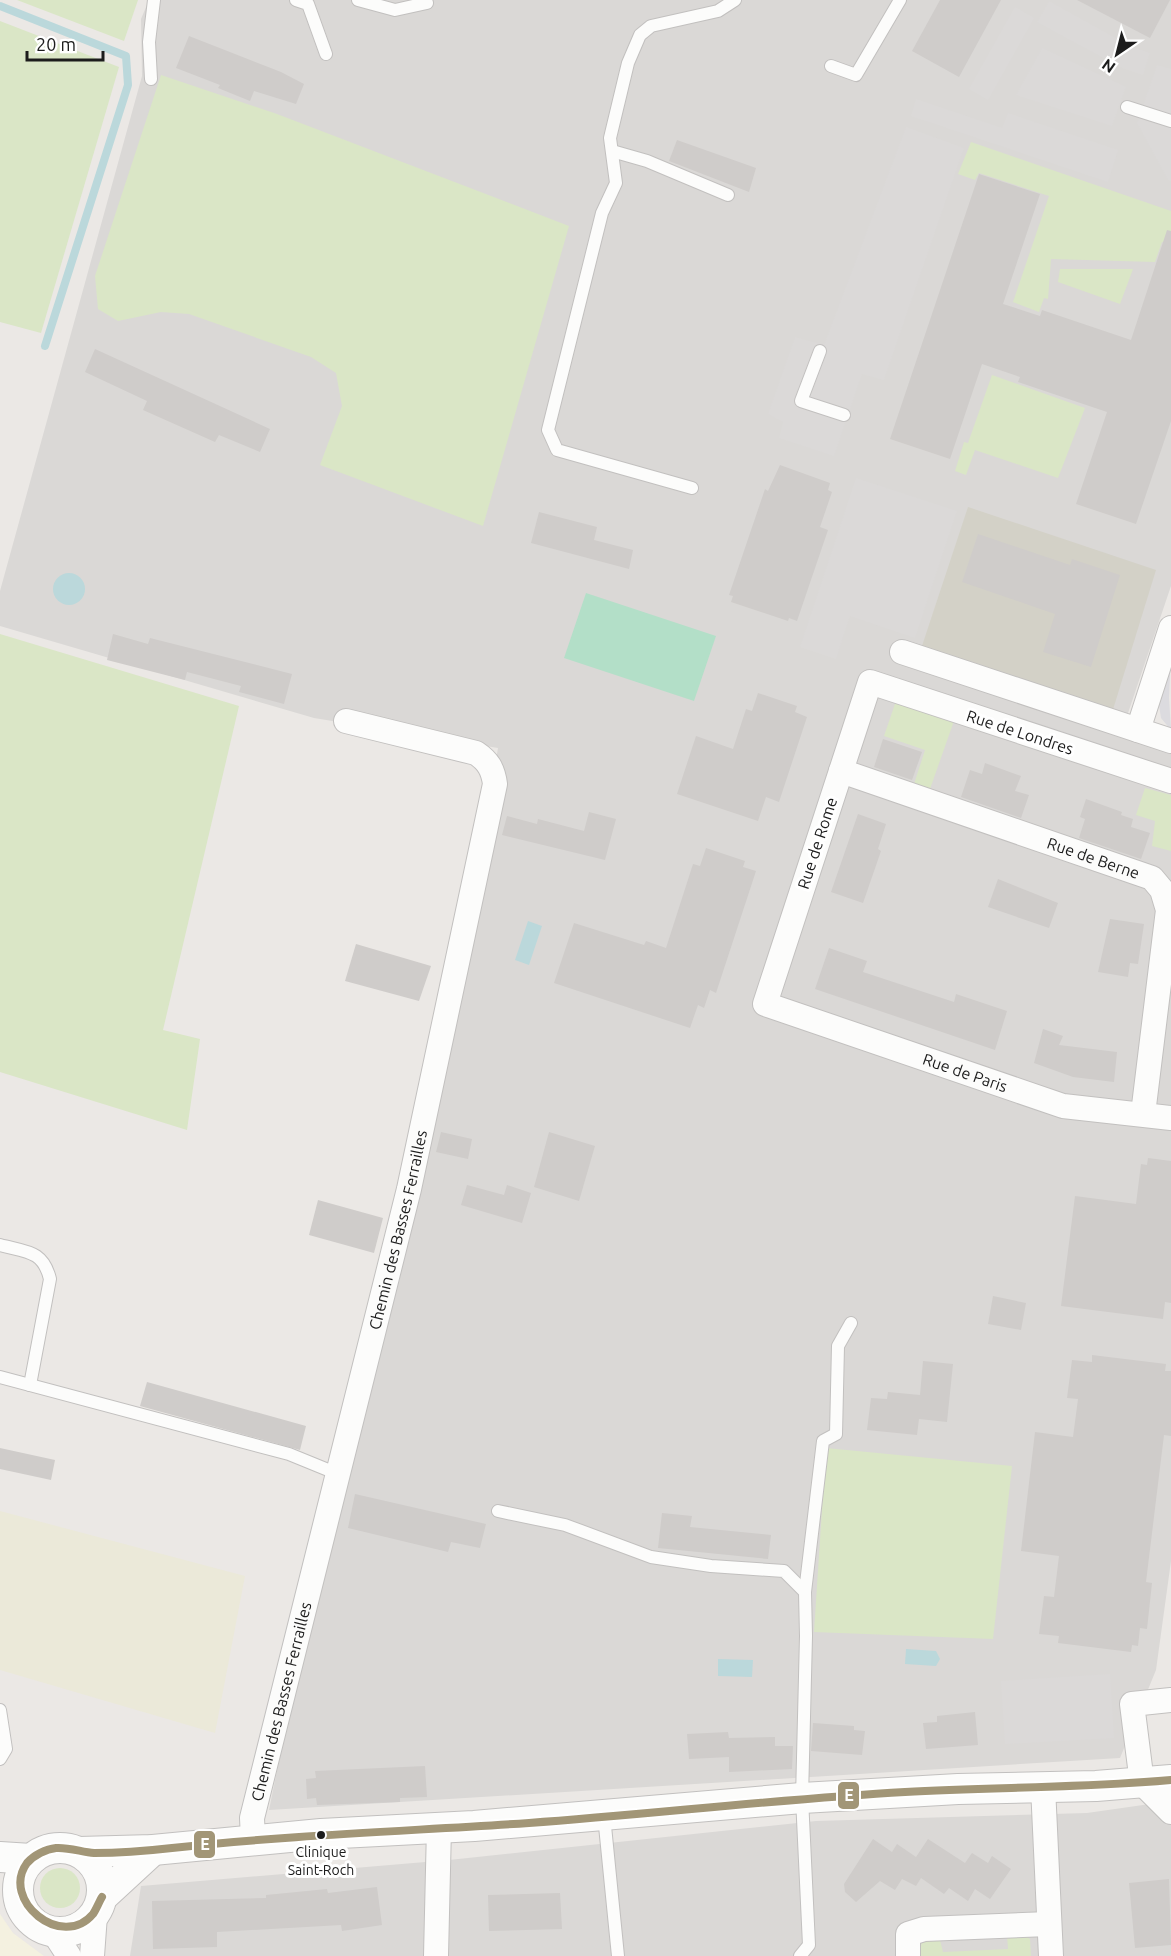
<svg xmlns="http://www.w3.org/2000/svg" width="1171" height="1956" font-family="Ubuntu,sans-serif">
	<rect width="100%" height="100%" fill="#ebe8e5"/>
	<g fill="#dad8d6">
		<path d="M149,0H1171V586L1127,716L1171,748V1561L1156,1670L1120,1758L269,1810L318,1570L442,1085L498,748L314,718L0,626V591L142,76L141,19Z"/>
		<path d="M1171,1801V1956H130L141,1886L449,1860L816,1821L1087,1813Z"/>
	</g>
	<path fill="#f4f1e0" d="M0,1914L13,1933L44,1956H0Z"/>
	<path fill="#d3d1c7" d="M968,507L1156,570L1111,716L919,655Z"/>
	<path fill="#ebe9d9" d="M0,1511L245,1576L215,1733L0,1670Z"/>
	<g fill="#dae6c6">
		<path d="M17,0H138L124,41Z"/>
		<path d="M0,21L119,67L41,333L0,322Z"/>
		<path d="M161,75L277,114L569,226L483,526L320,465L342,406L336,373L311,357L189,314L161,312L118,321L98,309L95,276Z"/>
		<path d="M971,142L1171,211V245L1162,242L1155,262L1051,259L1048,299L1044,298L1039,312L1013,302L1049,196L979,173L975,180L958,174Z"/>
		<path d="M1060,269H1133L1120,304L1058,282Z"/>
		<path d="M992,375L1085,408L1058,478L975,450L966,475L955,471L964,442L968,443Z"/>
		<path d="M0,634L239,706L163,1030L200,1039L187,1130L0,1072Z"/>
		<path d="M897,698L955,718L930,789L914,784L925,750L884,736Z"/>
		<path d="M1145,788L1171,795V851L1152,846L1155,821L1136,815Z"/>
		<path d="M826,1448L1012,1466L993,1639L814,1632Z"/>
		<circle cx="60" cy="1888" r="20"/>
		<path d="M1021,1932L1030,1939L1031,1956H919L923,1936L940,1940L943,1952L1008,1949L1007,1936Z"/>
	</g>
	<path fill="#b3dfc8" d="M586,593L716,636L694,701L564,658Z"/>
	<g fill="#dbd9d8">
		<path d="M1049,1L1130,46L1150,53L1143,75L1122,68L1037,22Z"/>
		<path d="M1015,7L1034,18L988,100L969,89Z"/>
		<path d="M1042,48L1126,87L1112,126L1016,95Z"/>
		<path d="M1157,65L1171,69V181L1168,180L1137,123Z"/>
		<path d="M916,99L1002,128L1008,113L1118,150L1108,182L911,116Z"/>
		<path d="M906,127L964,148L884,380L862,374L834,456L779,438L783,422L768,414L795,337L824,345Z"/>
		<path d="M856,478L957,511L915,638L850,616L836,659L800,647Z"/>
		<path d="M1110,1674L1114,1738L1005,1744L1001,1681Z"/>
	</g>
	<path fill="#dcdbdf" d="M1171,650L1169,698L1171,730L1161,718L1158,699Z"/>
	<g fill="#bbd8db">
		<circle cx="69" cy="589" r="16"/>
		<path d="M528,921L542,926L529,965L515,960Z"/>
		<path d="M906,1649L936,1651L940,1659L936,1666L905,1664Z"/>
		<path d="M718,1659L753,1660L752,1677L718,1676Z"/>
	</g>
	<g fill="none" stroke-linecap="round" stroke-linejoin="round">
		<path stroke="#bbd8db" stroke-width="8" d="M0,6L126,56L128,85L45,346"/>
	</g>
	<g fill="#cfccca">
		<path d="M940,0H1001L959,77L912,51Z"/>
		<path d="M1077,0H1170L1150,38Z"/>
		<path d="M189,36L281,72L304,84L296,104L254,91L250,101L218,88L220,85L176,68Z"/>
		<path d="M677,140L756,168L749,192L669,161Z"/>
		<path d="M979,174L1040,194L1003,304L1040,316L1042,310L1131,340L1167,230L1171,231V421L1136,524L1076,504L1107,412L1018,382L1020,377L982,364L950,459L890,439Z"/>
		<path d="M95,349L270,429L260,452L219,435L215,442L143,410L147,401L85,372Z"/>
		<path d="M780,465L830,483L828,490L832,492L820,527L828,530L797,621L789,618L788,621L731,602L733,596L729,595L765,489L768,491Z"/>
		<path d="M539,512L597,527L594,540L633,550L629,569L531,543Z"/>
		<path d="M978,534L1070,565L1072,559L1120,575L1091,667L1043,652L1055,614L962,582Z"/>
		<path d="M113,634L148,644L150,638L292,674L284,704L239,692L241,686L187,672L185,680L107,660Z"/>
		<path d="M758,693L797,706L795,712L807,717L779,802L766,797L758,821L677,794L696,736L733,749L746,709L752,711Z"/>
		<path d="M883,739L922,752L912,780L874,767Z"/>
		<path d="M985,763L1021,776L1015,791L1029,795L1021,818L961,797L970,770L982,774Z"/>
		<path d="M1086,799L1122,812L1121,815L1133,819L1131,827L1150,833L1141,859L1079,838L1085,819L1080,817Z"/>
		<path d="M589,812L616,819L605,860L502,835L507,816L537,824L538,819L584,831Z"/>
		<path d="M858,814L886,824L878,849L881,851L863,903L831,892Z"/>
		<path d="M706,848L745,861L743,867L756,871L716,993L710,990L704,1008L698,1005L690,1028L554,983L574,923L644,945L646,941L666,948L693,864L700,866Z"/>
		<path d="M998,879L1058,903L1049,928L988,907Z"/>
		<path d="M1110,919L1144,924L1138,964L1130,963L1128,977L1098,972Z"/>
		<path d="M356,944L431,966L419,1001L345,981Z"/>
		<path d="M829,948L867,961L863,972L954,1002L956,994L1007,1011L995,1050L815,989Z"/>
		<path d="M1043,1029L1063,1036L1059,1045L1117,1052L1114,1082L1073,1077L1034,1063Z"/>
		<path d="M441,1132L472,1139L468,1159L436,1152Z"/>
		<path d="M549,1132L595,1146L579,1201L534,1187Z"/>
		<path d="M1148,1158L1171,1161V1303L1165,1302L1163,1319L1061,1306L1075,1196L1136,1204L1141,1164L1147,1165Z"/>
		<path d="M467,1185L504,1195L507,1185L531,1193L522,1223L461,1205Z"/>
		<path d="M318,1200L383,1218L374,1253L309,1235Z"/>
		<path d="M993,1296L1026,1303L1021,1330L988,1324Z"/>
		<path d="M1092,1355L1166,1364L1165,1371H1171V1436L1164,1435L1146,1582L1152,1583L1147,1629L1140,1628L1138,1646L1132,1645L1131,1652L1058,1643L1059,1636L1039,1634L1044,1596L1054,1597L1059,1556L1021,1551L1035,1432L1073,1437L1078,1399L1067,1398L1072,1360L1092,1362Z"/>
		<path d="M923,1361L953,1364L947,1422L919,1419L917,1435L867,1430L871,1398L887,1399L888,1392L920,1395Z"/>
		<path d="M147,1382L306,1426L300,1450L140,1406Z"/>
		<path d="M0,1448L55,1460L51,1480L0,1469Z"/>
		<path d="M355,1494L486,1524L480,1548L451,1542L448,1552L348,1528Z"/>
		<path d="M662,1513L692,1516L690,1527L771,1535L768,1559L658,1548Z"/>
		<path d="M975,1712L978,1745L926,1749L923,1723L937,1722V1716Z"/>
		<path d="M813,1723L854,1726V1730L865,1731L862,1755L811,1751Z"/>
		<path d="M728,1732L729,1738L775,1737V1746H793L792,1769L729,1772V1757L689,1759L687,1734Z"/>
		<path d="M425,1766L427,1797L400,1798V1802L317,1805L316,1798L307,1799L306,1779L316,1778L315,1771Z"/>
		<path d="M873,1839L892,1852L897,1844L916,1857L928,1839L965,1863L972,1853L988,1863L992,1856L1011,1869L990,1899L975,1889L968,1901L949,1888L944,1894L921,1878L916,1886L902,1879L895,1890L880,1881L856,1902L845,1892L844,1884Z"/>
		<path d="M1169,1879L1171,1945L1135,1948L1129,1883Z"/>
		<path d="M377,1887L382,1925L342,1931L341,1925L217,1932V1947L153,1949L152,1901L266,1898V1895L327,1889L328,1893Z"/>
		<path d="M560,1893L562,1929L489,1931L488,1895Z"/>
	</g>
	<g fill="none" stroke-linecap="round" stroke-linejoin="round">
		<g stroke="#c2c0bf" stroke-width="14">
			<g id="service">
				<path d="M296,0L308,4L326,54"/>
				<path d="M358,0L395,10L427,3"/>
				<path d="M831,66L856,75L900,0"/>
				<path d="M151,79L149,42L154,0"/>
				<path d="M1127,107L1171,121"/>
				<path d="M612,151L647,161L728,195"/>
				<path d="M820,351L801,401L844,415"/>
				<path d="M692,488L557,450L548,430L602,213L616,183L610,138L628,63L640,35L651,26L718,11L735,0"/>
				<path d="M0,1245C26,1252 43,1250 50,1279L30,1385"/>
				<path d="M0,1377L289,1454L338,1474"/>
				<path d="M498,1511L565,1525L651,1557L711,1566L784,1571L805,1592L806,1636L802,1798L809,1945L800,1956"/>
				<path d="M805,1592L823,1441L836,1434L838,1346L851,1323"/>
				<path d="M0,1710L6,1749L0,1759"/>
				<path d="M604,1816L618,1956"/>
			</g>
		</g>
		<g stroke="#c2c0bf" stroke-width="26">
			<g id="minor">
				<path d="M902,652L1171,741"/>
				<path d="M1138,730L1171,628"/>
				<path id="s1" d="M841,771L1152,878L1162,890L1168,910L1143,1114"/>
				<path id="s2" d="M1171,781L870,682L765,1004L1063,1106L1171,1118"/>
				<path d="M1171,1700L1132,1704L1142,1783L1171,1812"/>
				<path d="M1043,1787L1051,1956"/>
				<path id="s3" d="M253,1839L252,1818L409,1189L495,784C493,769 488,761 476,753L346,721"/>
				<path d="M54,1933L69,1956"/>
				<path d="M92,1956L95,1915"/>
				<path d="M436,1956L439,1827"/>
				<path d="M908,1956V1934L924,1929L1049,1924"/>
			</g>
		</g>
		<g stroke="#c2c0bf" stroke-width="32">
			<g id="tertiary">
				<circle cx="60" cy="1890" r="42"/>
				<path d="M79,1852L153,1850L321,1834L474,1826L802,1798L958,1789L1096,1786L1171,1780"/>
				<path d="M0,1857L31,1859"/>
				<path d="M102,1897L153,1850"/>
			</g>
		</g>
		<use href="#service" stroke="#fcfcfb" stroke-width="12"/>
		<use href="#minor" stroke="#fcfcfb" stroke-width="24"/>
		<use href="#tertiary" stroke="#fcfcfb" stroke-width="30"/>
		<g stroke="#fff" stroke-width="12">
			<path id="bus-1" d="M102,1897C99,1902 96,1910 93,1914C62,1951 0,1900 27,1863C34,1855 46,1849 56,1848C68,1847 82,1852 94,1853C120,1853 146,1851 172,1848C291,1835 410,1831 529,1823C654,1814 779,1799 905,1792C994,1787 1082,1788 1171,1780"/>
		</g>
		<use href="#bus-1" stroke="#a29677" stroke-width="8"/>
	</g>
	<circle fill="#1c1c1c" stroke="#fff" stroke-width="2" cx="321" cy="1835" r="5"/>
	<g text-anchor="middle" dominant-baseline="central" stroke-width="6" stroke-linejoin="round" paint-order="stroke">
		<g font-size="14" fill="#1c1c1c" stroke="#fff">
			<text x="321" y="1852">Clinique<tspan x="321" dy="18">Saint-Roch</tspan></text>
		</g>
		<g font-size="16" fill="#1c1c1c" stroke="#fff">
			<text transform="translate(1020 732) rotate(18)">Rue de Londres</text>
			<text transform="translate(817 843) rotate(-72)">Rue de Rome</text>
			<text stroke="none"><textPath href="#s1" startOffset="267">Rue de Berne</textPath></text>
			<text stroke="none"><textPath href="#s2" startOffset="867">Rue de Paris</textPath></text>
			<text stroke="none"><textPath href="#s3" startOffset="627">Chemin des Basses Ferrailles</textPath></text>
			<text stroke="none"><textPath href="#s3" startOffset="141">Chemin des Basses Ferrailles</textPath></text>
		</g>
	</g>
	<g stroke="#fff" stroke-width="2">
		<rect x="837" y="1781" width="23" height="29" rx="6" fill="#a29677"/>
		<rect x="193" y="1830" width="23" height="29" rx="6" fill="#a29677"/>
	</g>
	<g font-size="16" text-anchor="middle" font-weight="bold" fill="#fff">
		<text x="849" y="1801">E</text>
		<text x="205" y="1850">E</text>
	</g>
	<g transform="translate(1117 54) rotate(215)" stroke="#ffffff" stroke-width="4.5" paint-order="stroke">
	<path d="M0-4.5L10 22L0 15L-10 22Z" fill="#1c1c1c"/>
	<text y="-9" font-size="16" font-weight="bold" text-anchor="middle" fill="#1c1c1c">N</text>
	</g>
	<path d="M27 51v9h76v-9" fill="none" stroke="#1c1c1c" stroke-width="3"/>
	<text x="36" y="51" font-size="18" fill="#1c1c1c" stroke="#ffffff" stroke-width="4.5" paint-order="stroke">20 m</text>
</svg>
